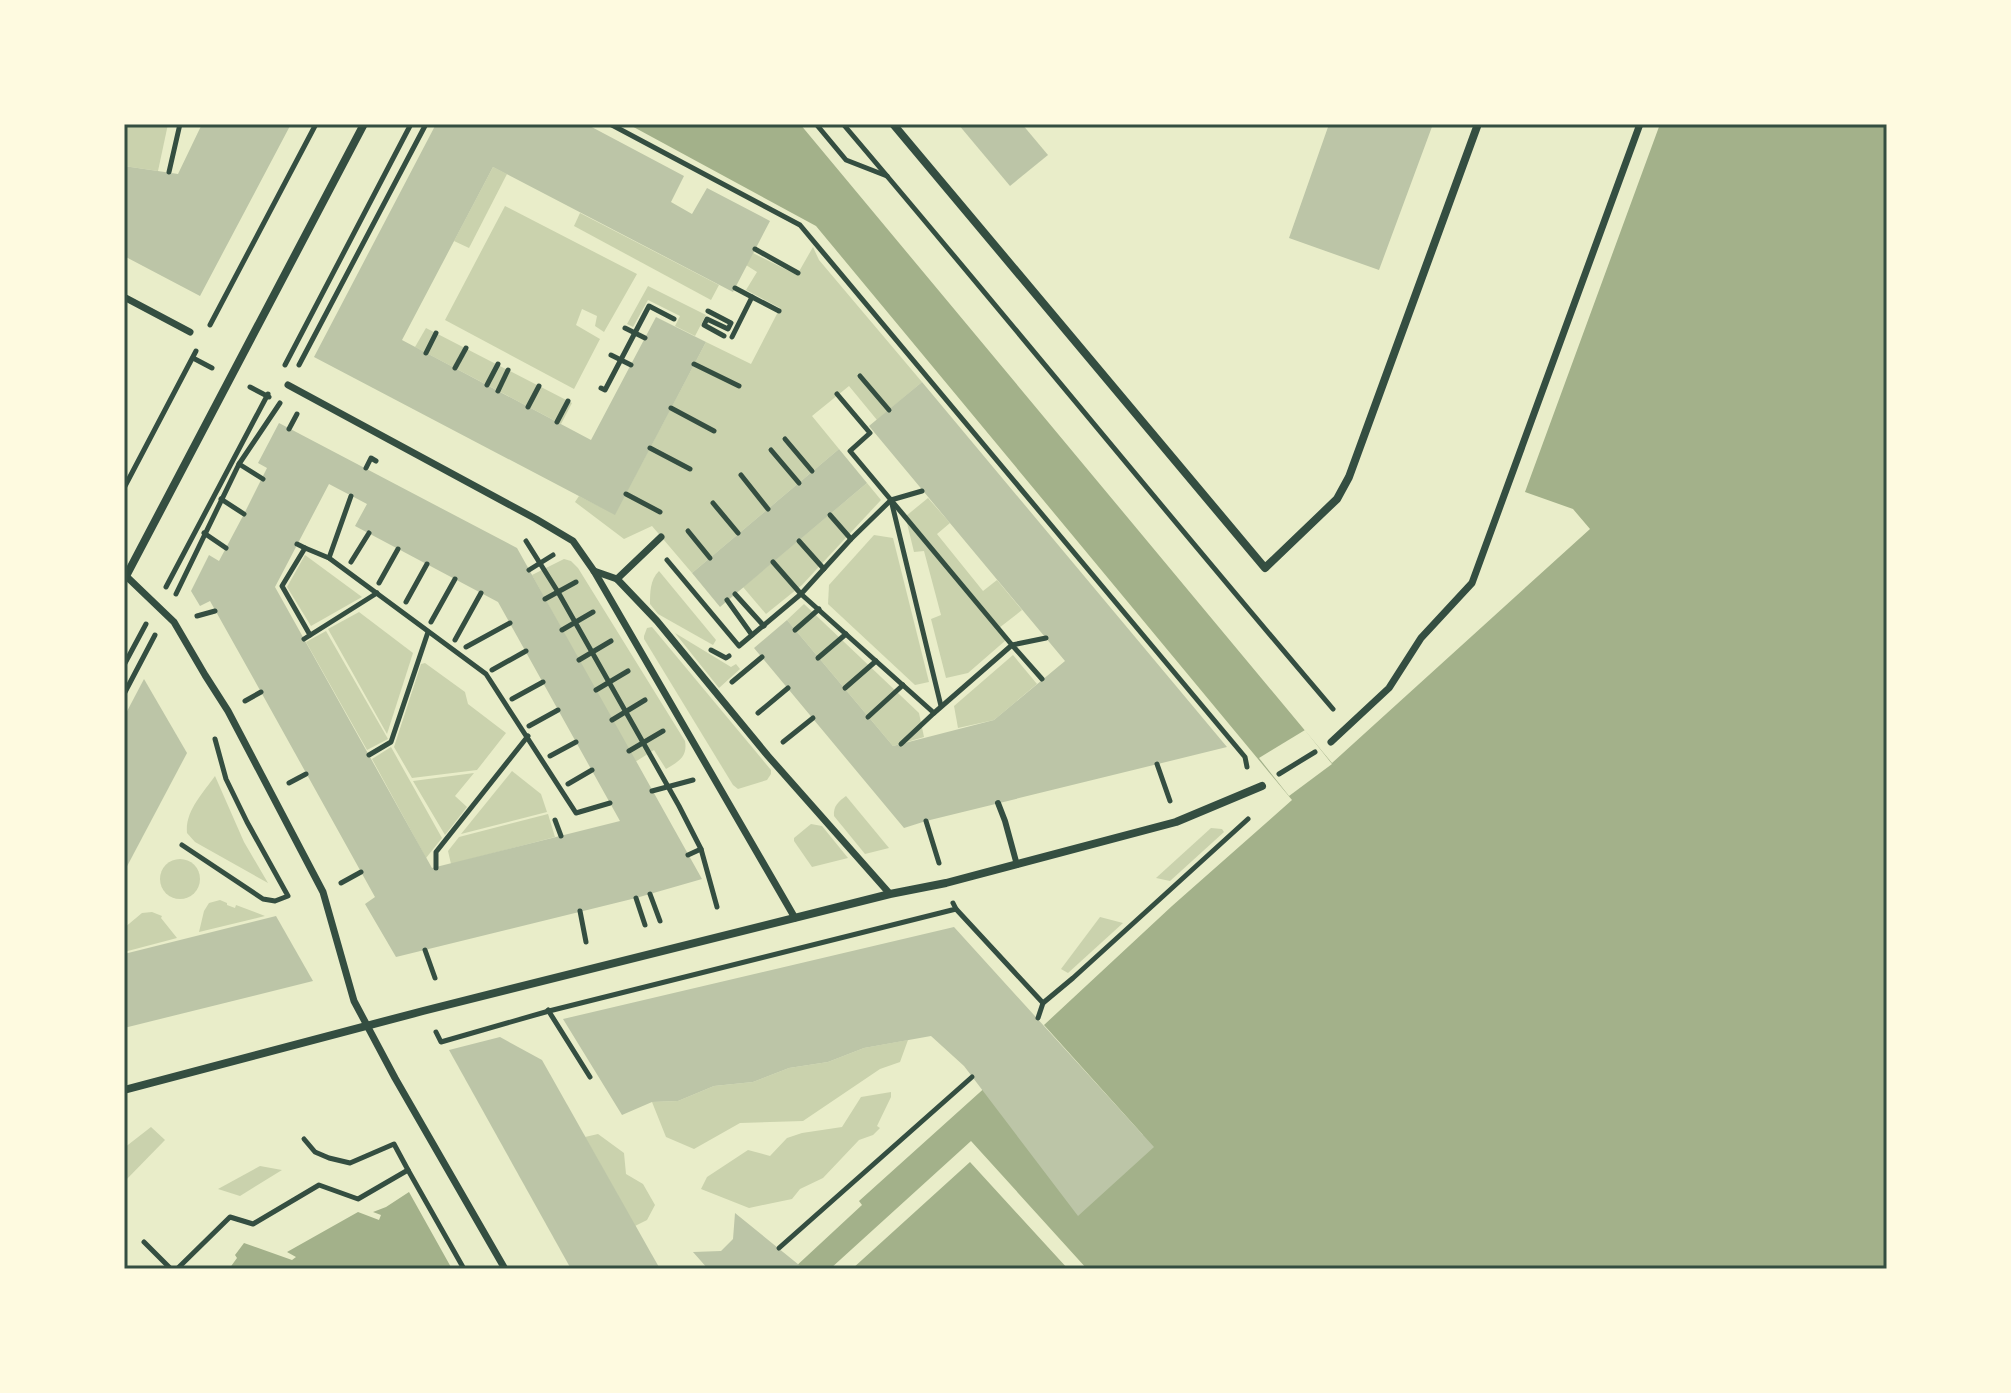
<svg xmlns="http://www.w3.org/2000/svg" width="2011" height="1393" font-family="'Times New Roman',serif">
	<rect width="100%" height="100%" fill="#e9edc9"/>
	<g fill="#cad2ad">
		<path d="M124,124H168L158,171L124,166Z"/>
		<path d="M493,167L507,174L469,248L454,241Z"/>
		<path d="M505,206L637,274L604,332L595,326L597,316L582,309L576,325L600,339L574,389L445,320Z"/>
		<path d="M580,213L719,285L711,300L574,226Z"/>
		<path d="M813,247L819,260L922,382L877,420L849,386L812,416L839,449L692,573L652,526L624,539L575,502L579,496L615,514L706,342L751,364L780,308L746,290L757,272L746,265L753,253L797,275Z"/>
		<path d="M648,286L706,315L695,336L675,326L680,316L648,300L633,327L627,324Z"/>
		<path d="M426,328L572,403L561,424L415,347Z"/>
		<path d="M867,483L881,500L802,585L766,614L743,587Z"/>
		<path d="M928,498L950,523L937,534L983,591L997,580L1022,610L999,628L906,516Z"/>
		<path d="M906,519L1006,640L968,673L946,678L931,619L941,615L924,551L914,552Z"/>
		<path d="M874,535L893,538L929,682L915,685L828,604L829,585Z"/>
		<path d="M305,555L362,597L311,626L287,587Z"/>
		<path d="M564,559L571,561L578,568L685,741C688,757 678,762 666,769L654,750L635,762L532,575Z"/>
		<path d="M659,571L716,640L713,645L658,614L650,604C650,592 650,580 659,571Z"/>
		<path d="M804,604L919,713L924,737L893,746L787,620Z"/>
		<path d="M359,612L413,653L387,734L328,629Z"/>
		<path d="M652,627L771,770V774L767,780L738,789L733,785L644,639V636L647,628Z"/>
		<path d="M326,631L388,739L367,750L306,642Z"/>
		<path d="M675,633L731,667L736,664L740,669L719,688Z"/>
		<path d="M1013,655L1037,684L994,720L958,728L954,706Z"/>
		<path d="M425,663L465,692L468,704L506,733L477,770L412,778L394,747L421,664Z"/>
		<path d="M391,747L442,838L426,858L372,759Z"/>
		<path d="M512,771L541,794L547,812L461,834Z"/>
		<path d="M474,773L455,796L467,807L445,835L413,781Z"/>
		<path d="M215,776L244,842L268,883L195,842L187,833C185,811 203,793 215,776Z"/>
		<path d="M846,796L889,848L865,854L834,816C833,806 839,801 846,796Z"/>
		<path d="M548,814L555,837L451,864L448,851L459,837Z"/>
		<path d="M811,824L822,826L848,858L812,867L794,841V838Z"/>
		<path d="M1211,828L1222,829L1224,832L1170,881L1156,878Z"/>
		<circle cx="180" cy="879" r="20"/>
		<path d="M220,900L227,903V905L235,908L236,905L265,916L199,932L204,911L209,903Z"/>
		<path d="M152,912L162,916L161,918L177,938L124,952V928L142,913Z"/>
		<path d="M1100,917L1123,923L1068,973L1061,969Z"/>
		<path d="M908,1040L900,1062L880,1069L803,1121L740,1123L694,1149L666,1137L652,1102L678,1101L714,1086L753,1082L789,1068L828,1062L864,1048Z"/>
		<path d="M891,1092V1097L877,1126L880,1128L873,1135L859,1140L823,1178L800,1189L792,1199L749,1208L701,1189L707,1177L748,1150L770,1156L787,1138L802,1133L842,1127L861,1097Z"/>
		<path d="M151,1127L165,1140L124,1182V1148Z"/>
		<path d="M598,1134L624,1153L626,1174L643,1184L655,1205L647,1220L635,1226L585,1137Z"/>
		<path d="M260,1166L282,1170L240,1196L218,1189Z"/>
	</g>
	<g fill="#a3b18a">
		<path d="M628,124H800L1332,763L1590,529L1573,509L1525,492L1660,124H1887V1269H793L862,1205L859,1201L989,1084L1143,1135L1044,1025L1172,906L1292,800L816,226Z"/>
		<path d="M409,1192L452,1269H229L237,1258L235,1255L244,1243L292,1260L296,1257L287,1252L358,1212L379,1220L381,1215L373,1212L386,1207Z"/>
	</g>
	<g fill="#e9edc9">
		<path d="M1305,730L1332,764L1289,796L1259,758Z"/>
		<path d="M971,1141L1087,1269H1068L970,1162L852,1269H830Z"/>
	</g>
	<g fill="#bcc5a7" fill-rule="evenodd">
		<path d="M202,124H291L200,296L124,256V166L178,174Z"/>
		<path d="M436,124H586L684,176L671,202L692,214L707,188L770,221L733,292L493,167L402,340L591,440L656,317L706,342L615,515L314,357Z"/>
		<path d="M958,124H1022L1048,155L1010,186Z"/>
		<path d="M1322,124H1433L1379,270L1289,238L1328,127Z"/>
		<path d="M922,382L1227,747L926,821L904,828L754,648L787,620L893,746L994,720L1065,661L869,426Z"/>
		<path d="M279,423L517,548L702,879L636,898L396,957L365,904L375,897L261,692L210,601L200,606L191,591L209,555L219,561L244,514L267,468L258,463ZM329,484L367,504L355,526L498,602L620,821L432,868L275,587Z"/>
		<path d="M839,449L867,483L720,607L692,573Z"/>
		<path d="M144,679L187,753L124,872V717Z"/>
		<path d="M276,916L313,981L124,1028V954Z"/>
		<path d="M954,927L1154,1147L1078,1216L964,1066L931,1036L864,1048L828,1062L789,1068L753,1082L714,1086L678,1101L652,1102L622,1115L563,1019Z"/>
		<path d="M500,1037L542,1060L660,1269H571L449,1050Z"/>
		<path d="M735,1213L804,1269H708L693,1252L721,1251L733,1239Z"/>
	</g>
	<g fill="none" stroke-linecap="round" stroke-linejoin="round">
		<g stroke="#344e41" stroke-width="5">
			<path d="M610,124L800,225L1245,757L1247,767"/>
			<path d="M816,124L846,160L887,176"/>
			<path d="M843,124C1008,318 1168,516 1333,709"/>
			<path d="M169,172L180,124"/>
			<path d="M755,249L798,273"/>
			<path d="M735,288L752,297"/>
			<path d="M708,311L731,323L728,329L707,319L704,325L724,336"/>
			<path d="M210,325L316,124"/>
			<path d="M625,328L645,338"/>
			<path d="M732,337L752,297L779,311"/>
			<path d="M426,353L436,333"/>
			<path d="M611,355L631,365"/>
			<path d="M193,358L212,368"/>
			<path d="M694,364L739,386"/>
			<path d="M285,365L411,124"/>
			<path d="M299,365L426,124"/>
			<path d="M455,368L466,348"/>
			<path d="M860,376L889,410"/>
			<path d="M487,385L498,364"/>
			<path d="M250,387L269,397"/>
			<path d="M601,388L605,390L649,306L674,319"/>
			<path d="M498,391L508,370"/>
			<path d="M837,394L870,433L850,451L891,500L941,706"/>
			<path d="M528,407L539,386"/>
			<path d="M671,408L714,431"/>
			<path d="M557,422L568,401"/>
			<path d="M289,429L297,414"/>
			<path d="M785,439L812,471"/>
			<path d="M650,448L690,469"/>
			<path d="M771,450L799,483"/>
			<path d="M239,464L263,479"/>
			<path d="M366,468L371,458L376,461"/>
			<path d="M741,475L768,509"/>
			<path d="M124,488L196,351"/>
			<path d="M626,494L660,512"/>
			<path d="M221,499L244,514"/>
			<path d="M891,500L922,491"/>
			<path d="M713,503L738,533"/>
			<path d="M830,515L851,539"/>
			<path d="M688,531L710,558"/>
			<path d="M204,533L226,548"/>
			<path d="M526,541L558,592L679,806L701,849L717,907"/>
			<path d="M799,541L824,569"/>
			<path d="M297,544L305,548"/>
			<path d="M329,558L351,496"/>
			<path d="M667,560L739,646L801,594L851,539L891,500L1012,645L934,713L801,594L773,562"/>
			<path d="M351,562L369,533"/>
			<path d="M529,570L553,555"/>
			<path d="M379,583L398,549"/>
			<path d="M166,587L268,394"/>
			<path d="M176,594L239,464L280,403"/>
			<path d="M735,594L764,626"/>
			<path d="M545,599L576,582"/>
			<path d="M727,600L752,635"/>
			<path d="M406,602L427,564"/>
			<path d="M197,616L215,611"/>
			<path d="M431,622L455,579"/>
			<path d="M562,630L593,612"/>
			<path d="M795,630L819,609"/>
			<path d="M310,635L282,586L305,548L329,558L486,674L576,813L610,803"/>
			<path d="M304,639L377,593"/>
			<path d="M455,640L481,593"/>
			<path d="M466,647L510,623"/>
			<path d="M711,650L726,658L729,656"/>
			<path d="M818,658L846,634"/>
			<path d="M579,660L611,641"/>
			<path d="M124,665L146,624"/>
			<path d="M492,670L526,651"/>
			<path d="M1042,679L1012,645L1046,638"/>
			<path d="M732,682L762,657"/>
			<path d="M845,688L876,661"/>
			<path d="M596,690L628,671"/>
			<path d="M124,694L155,635"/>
			<path d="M512,699L543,682"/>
			<path d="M245,701L261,692"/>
			<path d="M758,713L788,688"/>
			<path d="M868,717L903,685"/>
			<path d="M612,720L645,700"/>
			<path d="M529,726L558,710"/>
			<path d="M783,742L813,718"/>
			<path d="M901,744L934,713"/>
			<path d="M629,751L663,731"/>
			<path d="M369,755L391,742L428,632"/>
			<path d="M550,756L576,742"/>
			<path d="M1157,764L1170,801"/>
			<path d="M1279,774L1315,752"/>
			<path d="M289,783L306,774"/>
			<path d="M568,784L592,770"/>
			<path d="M652,791L693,780"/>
			<path d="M555,820L561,836"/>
			<path d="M926,821L939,863"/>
			<path d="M182,845L263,899L275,901L288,896L247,822L226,779L215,739"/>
			<path d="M688,855L701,849"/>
			<path d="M436,868V852L528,736"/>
			<path d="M341,883L361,872"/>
			<path d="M650,894L660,921"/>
			<path d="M636,898L645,925"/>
			<path d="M956,909L1043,1003"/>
			<path d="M580,911L586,942"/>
			<path d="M425,950L435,978"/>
			<path d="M548,1010L590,1077"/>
			<path d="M1038,1018L1043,1003L1073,978L1248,819"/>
			<path d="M436,1032L441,1042L549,1011L956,909L953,903"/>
			<path d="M304,1139L315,1152L329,1158L350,1163L394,1144L408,1170"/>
			<path d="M144,1242L171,1269"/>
			<path d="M779,1248L972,1077"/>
			<path d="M177,1269L230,1217L253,1224L319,1185L358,1199L408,1170L464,1269"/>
		</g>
		<path stroke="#344e41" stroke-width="6" d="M998,803L1005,821L1017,865"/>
		<g stroke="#344e41" stroke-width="7">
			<path d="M124,297L190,332"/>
			<path d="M288,385L536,519L573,541L594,571L795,918"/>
			<path d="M594,571L617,579L657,621L768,756L890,894"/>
			<path d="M125,575L174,622L205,675L228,711L323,892L354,1001L395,1078L505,1269"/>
			<path d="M617,579L661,537"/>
			<path d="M1331,742L1389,688L1421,638L1472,583L1640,124"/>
		</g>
		<g stroke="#344e41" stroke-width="8">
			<path d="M893,124L1265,568L1337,499L1349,477L1478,124"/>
			<path d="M124,580L364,124"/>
			<path d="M124,1090L423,1011L890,894L946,883L1176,822L1262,786"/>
		</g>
	</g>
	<rect width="2011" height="1393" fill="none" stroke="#fefae0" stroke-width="252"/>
	<rect x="126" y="126" width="1759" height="1141" fill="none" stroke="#344e41" stroke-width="3"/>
</svg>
